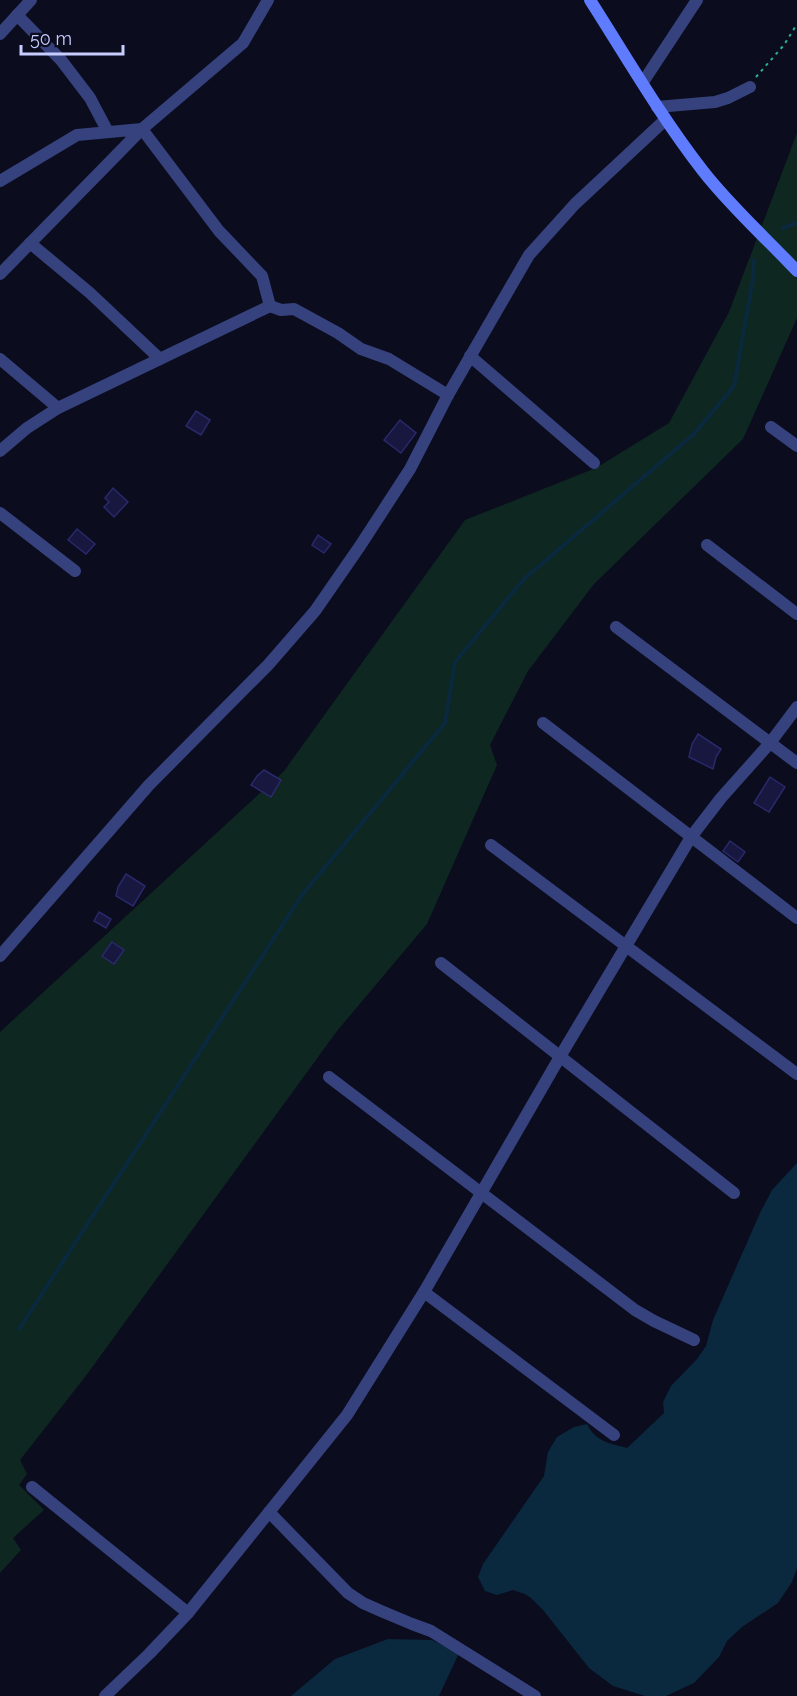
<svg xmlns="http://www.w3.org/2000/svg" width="797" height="1696" font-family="Raleway,sans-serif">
	<rect width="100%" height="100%" fill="#0b0c1e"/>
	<path fill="#0e2821" d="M797,133V318L743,439L594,584L528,671L490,745L497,765L427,924L337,1031L85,1377L20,1460L27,1474L19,1485L44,1510L13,1538L21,1550L0,1573V1032L284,771L465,520L596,468L669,423L729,312Z"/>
	<g fill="#0a283e">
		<path d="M797,1163V1568L792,1582L778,1603L742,1627L727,1641L719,1657L694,1683L666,1696H645L613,1686L589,1668L543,1610L531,1598L525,1594L513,1590L497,1595L485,1591L478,1577L483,1564L544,1476L548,1452L557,1437L574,1427L587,1424C596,1442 609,1443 627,1448L664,1413L663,1402L671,1386L697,1359L706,1346L713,1320L760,1213L772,1190Z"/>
		<path d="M388,1639L432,1640L459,1653L439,1696H291L335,1659Z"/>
	</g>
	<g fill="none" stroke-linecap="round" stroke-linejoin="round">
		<g stroke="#0a283e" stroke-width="4">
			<path d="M783,228L797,223"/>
			<path d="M19,1329L302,895L445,723L455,662L524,579L694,434L734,386L753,279L754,260"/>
		</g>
	</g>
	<g fill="#17173f" stroke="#29296b" stroke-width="1.5">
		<path d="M196,411L210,420L201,435L186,426Z"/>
		<path d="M400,420L416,433L401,453L384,440Z"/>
		<path d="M113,488L128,502L114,517L104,507L109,502L105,498Z"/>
		<path d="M77,529L95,544L86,554L68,540Z"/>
		<path d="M318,535L331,544L324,553L312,545Z"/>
		<path d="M698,734L721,749L716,757L713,769L689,757L692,744Z"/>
		<path d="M264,770L281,780L271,797L251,785L257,776Z"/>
		<path d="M770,777L785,787L769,812L754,803Z"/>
		<path d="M730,841L745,852L738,862L723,851Z"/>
		<path d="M126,874L145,886L133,906L116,896L118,887Z"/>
		<path d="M99,912L111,919L106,928L94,921Z"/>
		<path d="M112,942L124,950L114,964L102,956Z"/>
	</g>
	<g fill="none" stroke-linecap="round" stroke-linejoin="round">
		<path stroke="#2bb08c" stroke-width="2" stroke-dasharray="3 4.5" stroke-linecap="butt" d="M756,77L784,45L797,24"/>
		<g stroke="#36427d" stroke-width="12">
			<path d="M17,15L61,60L90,98L108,132"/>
			<path d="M0,34L31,0"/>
			<path d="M643,82L697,0"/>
			<path d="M657,107L715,102L728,98L750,87"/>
			<path d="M0,181L77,135L142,129L0,274"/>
			<path d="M30,243L90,293L160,359"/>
			<path d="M270,306L281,310L294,309L338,333L361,349L389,359L448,395"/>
			<path d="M470,356L594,463"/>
			<path d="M0,359L58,408"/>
			<path d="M771,427L797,446"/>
			<path d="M0,451L27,428L58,408L270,306L262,276L219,231L142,129L243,43L268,0"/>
			<path d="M0,513L75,571"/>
			<path d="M707,545L797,614"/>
			<path d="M616,627L797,763"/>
			<path d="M543,723L797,918"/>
			<path d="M491,845L797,1074"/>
			<path d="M0,956L149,785L268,665L315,611L360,546L410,469L448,395L529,255L575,204L665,120"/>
			<path d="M441,963L734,1193"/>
			<path d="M329,1077L635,1310L654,1321L694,1340"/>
			<path d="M424,1292L614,1435"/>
			<path d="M32,1487L188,1613"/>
			<path d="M269,1512L348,1593L363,1603L381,1611L412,1624L431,1631L535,1696"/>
			<path d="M105,1696L149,1654L188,1613L347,1415L424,1292L561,1055L691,837L721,798L770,743L797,707"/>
		</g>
		<path stroke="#5f7cff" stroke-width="12" d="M590,0C627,58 661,117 703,171C731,207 766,238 797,271"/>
	</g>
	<path d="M21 45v9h102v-9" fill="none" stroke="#c8cdff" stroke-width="3"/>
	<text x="30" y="45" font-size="18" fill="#c8cdff" stroke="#0b0c1e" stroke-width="4.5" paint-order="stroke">50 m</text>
</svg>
